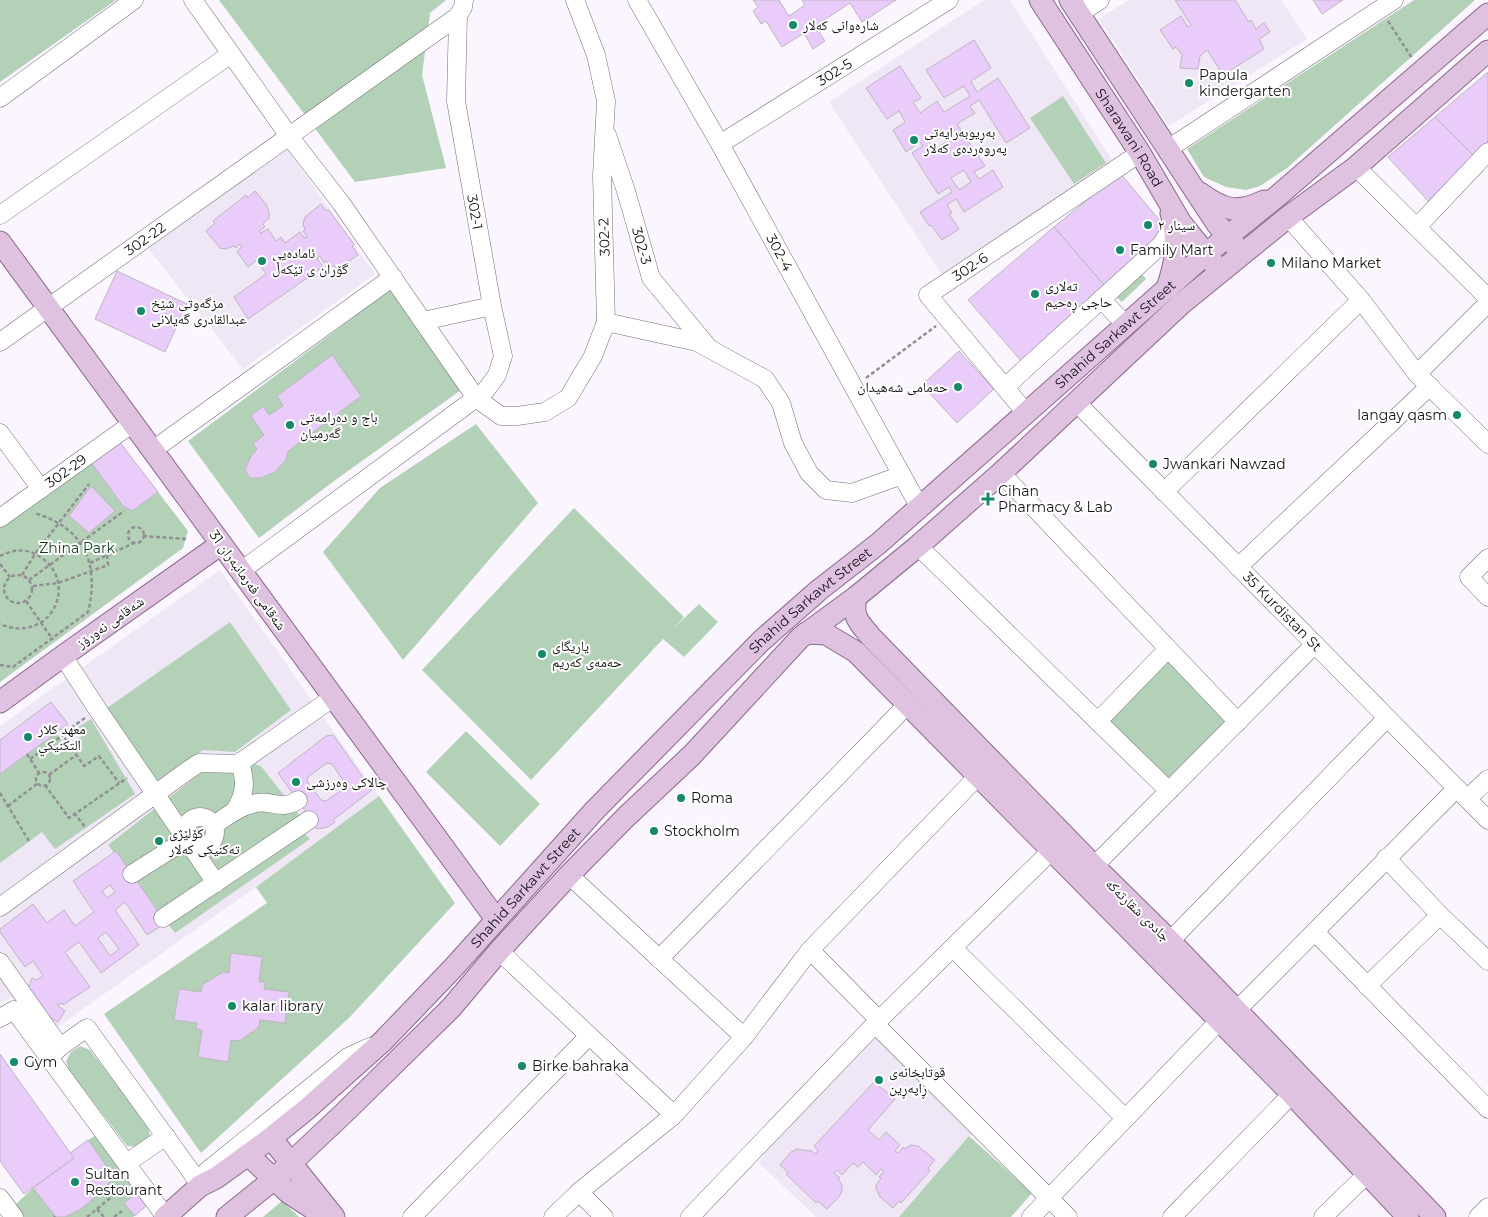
<svg xmlns="http://www.w3.org/2000/svg" width="1488" height="1217" font-family="Montserrat,'Noto Naskh Arabic',sans-serif">
	<rect width="100%" height="100%" fill="#faf5fe"/>
	<g fill="#efe7f5">
		<path d="M984,0H1010L1112,160L942,275L829,102Z"/>
		<path d="M1129,0H1281L1307,39L1169,126L1099,19Z"/>
		<path d="M286,147L375,274L243,369L148,248Z"/>
		<path d="M220,570L379,796L256,887L43,1037L12,997L0,1003V726Z"/>
		<path d="M876,1031L976,1129L899,1217H816L758,1162Z"/>
	</g>
	<g fill="#b3d1b6">
		<path d="M0,0H116L0,82Z"/>
		<path d="M219,0H446L430,13L422,75L446,168L355,182Z"/>
		<path d="M1414,0H1475L1287,168L1260,186L1246,190L1226,187L1204,177L1187,149Z"/>
		<path d="M1063,96L1106,163L1074,184L1030,118Z"/>
		<path d="M1140,272L1146,279L1122,302L1115,296Z"/>
		<path d="M390,290L461,390L334,481L259,538L188,441Z"/>
		<path d="M476,424L538,503L403,660L323,552L380,488Z"/>
		<path d="M118,440L188,531L183,548L0,682V527Z"/>
		<path d="M574,508L684,617L674,628L699,604L718,622L684,657L663,639L531,780L422,670Z"/>
		<path d="M230,622L291,710L235,752L203,750L158,781L107,708Z"/>
		<path d="M1168,661L1227,719L1168,779L1109,721Z"/>
		<path d="M91,719L135,794L55,849L42,832L0,863V774L56,733L66,746L84,735L78,727Z"/>
		<path d="M466,731L540,804L500,846L426,772Z"/>
		<path d="M254,764L261,766L264,770L301,817L293,823L310,839L175,933L108,845L202,772H243Z"/>
		<path d="M379,796L455,903L350,1017L201,1153L104,1014L267,903L256,887Z"/>
		<path d="M80,1046L90,1050L148,1125L150,1138L140,1147L127,1146L69,1070L66,1061L71,1052Z"/>
		<path d="M96,1135L149,1203L133,1217H65L81,1209L88,1140Z"/>
		<path d="M969,1136L1032,1193L1011,1217H899Z"/>
		<path d="M33,1188L56,1217H24L15,1205Z"/>
		<path d="M282,1201L299,1217H263Z"/>
	</g>
	<g fill="#e9ccf9" stroke="#bcb7bf" fill-rule="evenodd">
		<path d="M753,0H779L789,16L805,5L802,0H896L862,22L850,3L815,26L825,41L813,49L804,33L782,47L766,21L761,24L753,11L758,7Z"/>
		<path d="M1175,0H1235L1249,22L1251,20L1256,29L1264,23L1270,32L1259,39L1264,49L1223,75L1207,50L1200,56L1198,69L1180,68L1182,55L1176,47L1173,49L1160,30L1181,16L1188,27L1191,25Z"/>
		<path d="M1313,0H1343L1322,14Z"/>
		<path d="M974,40L991,68L971,81L977,92L998,78L1030,128L1006,143L979,100L970,106L975,113L957,124L985,166L974,172L979,179L993,170L1003,187L964,212L956,199L947,205L952,213L949,214L959,229L942,240L931,225L929,226L920,212L952,192L949,187L938,194L912,153L923,146L920,142L906,152L893,130L905,122L899,111L887,119L866,88L900,66L921,98L913,102L920,113L937,101L944,112L970,96L964,86L944,98L926,70ZM939,130L946,142L934,150L927,138ZM964,170L971,182L959,190L951,178Z"/>
		<path d="M1488,72V142L1475,157L1435,117Z"/>
		<path d="M1435,117L1475,157L1428,201L1388,157Z"/>
		<path d="M1120,173L1166,228L1104,285L1054,227Z"/>
		<path d="M255,191L266,204L269,212V218L263,224L265,227L259,231L261,233L268,229L276,241L281,237L285,243L300,232L304,238L307,237L303,231L305,230L303,224L305,217L321,204L326,211L328,209L354,244L352,246L358,255L338,268L330,266L326,261L324,263L320,256L317,258L323,267L248,319L234,297L266,274L257,260L248,267L237,251L242,247L240,244L236,248L234,246L226,249L220,248L206,231L215,223L213,221L246,195L248,198Z"/>
		<path d="M1054,227L1104,285L1023,363L968,300Z"/>
		<path d="M117,271L187,304L165,352L95,319Z"/>
		<path d="M959,351L994,389L957,423L922,385Z"/>
		<path d="M332,355L361,396L288,451L286,460L275,472L261,478H250L245,470L250,458L257,449L253,444L264,435L251,416L263,406L269,415L283,406L277,396Z"/>
		<path d="M118,440L158,492L132,511L123,506L90,461Z"/>
		<path d="M91,486L115,511L89,533L69,516Z"/>
		<path d="M51,702L68,724L0,774V740Z"/>
		<path d="M333,735L372,790L333,820L335,822L328,827L318,829L314,827L309,816L278,773L326,736ZM327,763L332,764L345,783V788L326,801L321,800L307,781L308,777Z"/>
		<path d="M116,851L166,923L147,935L125,902L115,910L139,945L101,973L79,942L65,952L90,987L63,1005L62,1003L57,1005L65,1011L58,1022L41,1012L27,992L32,978L37,980L43,976L33,961L25,967L0,932V929L33,904L47,923L64,910L75,926L94,912L73,881ZM110,885L115,892L107,898L102,891ZM106,932L119,949L110,956L98,938Z"/>
		<path d="M231,953L262,957L259,982H265L264,989L289,992L285,1023L260,1020L259,1027L239,1041L231,1040L228,1062L198,1057L202,1030L196,1029L197,1023L174,1020L179,989L201,992L202,985L223,972L229,973Z"/>
		<path d="M0,1054L74,1158L24,1194L0,1161Z"/>
		<path d="M874,1082L895,1099L868,1130L879,1140L886,1132L900,1145L895,1151L898,1153L903,1147L904,1149L911,1145L918,1146L935,1160L928,1168L930,1171L901,1203L899,1201L893,1208L880,1197L876,1189V1185L881,1178L879,1177L884,1171L881,1169L876,1175L863,1162L858,1167L853,1163L842,1175L837,1170L834,1173L840,1178L838,1179L842,1185V1191L839,1197L827,1209L818,1201L816,1203L786,1174L788,1172L780,1165L791,1152L797,1149L809,1151L810,1150L816,1154L818,1151L814,1146Z"/>
		<path d="M88,1140L114,1177L101,1192L81,1209L65,1217H56L33,1188L74,1158L70,1153Z"/>
		<path d="M139,1191L149,1203L135,1216L124,1203Z"/>
	</g>
	<g fill="none" stroke-linecap="round" stroke-linejoin="round">
		<g stroke="#736f76" stroke-width="19">
			<g id="minor">
				<path d="M193,0L289,136L341,203L476,398L501,416H517L545,412L568,398L593,356L606,322L602,176L606,101L596,55L575,0"/>
				<path id="s1" d="M637,0L720,144L920,508"/>
				<path d="M1079,14L1100,0"/>
				<path d="M0,98L134,0"/>
				<path id="s2" d="M607,135L626,191L651,278L708,347"/>
				<path id="s3" d="M720,144L949,0"/>
				<path d="M1168,149L1394,0"/>
				<path d="M1356,167L1488,298"/>
				<path d="M0,215L231,54"/>
				<path d="M1288,217L1361,300L1417,374L1488,444"/>
				<path d="M1417,227L1488,152"/>
				<path d="M1101,299L1126,325"/>
				<path d="M423,321L492,306"/>
				<path d="M606,322L697,342L765,379L781,403L793,443L809,473L826,490L852,493L902,475"/>
				<path id="s4" d="M0,342L458,16L463,7L464,0"/>
				<path d="M1417,374L1488,303"/>
				<path d="M1005,387L1162,244L1174,223"/>
				<path id="s5" d="M1076,402L1488,820"/>
				<path id="s6" d="M1026,413L928,295L1140,153"/>
				<path d="M0,433L41,489"/>
				<path d="M153,450L393,277"/>
				<path d="M1001,473L1238,722"/>
				<path d="M1164,492L1361,300"/>
				<path id="s7" d="M0,518L133,423"/>
				<path d="M918,546L1169,791"/>
				<path d="M1488,558L1469,577L1488,597"/>
				<path d="M1238,567L1430,386"/>
				<path d="M241,571L476,398L486,390L497,375L503,356L492,306L456,101L458,16"/>
				<path d="M63,656L98,710L216,883"/>
				<path d="M1098,721L1168,649"/>
				<path d="M1467,799L1488,779"/>
				<path d="M234,812C246,793 246,783 240,762"/>
				<circle cx="200" cy="832" r="15"/>
				<path d="M214,825C227,816 240,806 256,803C272,800 282,811 298,800"/>
				<path d="M1386,858L1440,915L1488,961"/>
				<path d="M1094,866L1315,644"/>
				<path d="M132,874L187,839"/>
				<path d="M569,875L744,1037"/>
				<path d="M0,907L187,771L199,763L238,764L334,697"/>
				<path d="M163,918L309,820"/>
				<path d="M1316,933L1488,1109"/>
				<path d="M1170,941L1387,718"/>
				<path d="M953,948L1125,1118"/>
				<path d="M810,950L879,1020"/>
				<path d="M499,951L674,1115"/>
				<path d="M659,959L907,705"/>
				<path d="M0,962L60,1047"/>
				<path d="M1367,986L1440,915"/>
				<path d="M1237,1010L1457,788"/>
				<path d="M0,1018L14,1010L165,1216"/>
				<path d="M875,1024L1068,1217"/>
				<path d="M49,1058L60,1047L87,1028L192,1173L200,1186"/>
				<path d="M127,1163L166,1136"/>
				<path d="M200,1186L207,1171L348,1057L370,1047"/>
				<path d="M579,1192L604,1217"/>
				<path d="M0,1198L14,1217"/>
				<path d="M412,1217L589,1036"/>
				<path d="M553,1217L579,1192L674,1115L744,1037L810,950L977,777"/>
				<path d="M690,1217L879,1020L1052,850"/>
				<path d="M1031,1217L1220,1020"/>
				<path d="M1172,1217L1292,1094"/>
				<path d="M1323,1217L1368,1173"/>
				<path d="M1478,1217L1488,1207"/>
			</g>
		</g>
		<g stroke="#8a698c" stroke-width="23">
			<g id="major">
				<path id="s8" d="M1040,0L1140,153L1181,223L1215,265"/>
				<path d="M1070,0L1217,224L1237,248"/>
				<path d="M1200,193C1223,210 1237,214 1264,201"/>
				<path d="M0,242L496,919"/>
				<path d="M1167,288C1176,263 1179,240 1171,213"/>
				<path d="M856,597C852,617 858,621 871,637L1094,866L1170,941L1435,1217"/>
				<path d="M806,633L826,634L856,652L1292,1094L1408,1217"/>
				<path d="M0,702L63,656L221,544"/>
				<path d="M271,1138L334,1217"/>
				<path d="M248,1155L289,1193L326,1217"/>
				<path id="s9" d="M165,1217L200,1186L216,1178L271,1138L307,1109L383,1041L454,967L595,810L761,641L819,590L878,544L1206,254L1280,194L1488,14"/>
				<path d="M227,1217L274,1179L344,1113L451,1008L499,951L569,875L627,816L692,755L800,638L856,597L918,546L1001,473L1181,304L1288,217L1356,167L1488,51"/>
			</g>
		</g>
		<g stroke="#938f96" stroke-width="2.5" stroke-dasharray="4 2.5" stroke-linecap="butt">
			<path d="M1388,21L1412,58"/>
			<path d="M866,378L936,326"/>
			<circle cx="136" cy="535" r="8"/>
			<path d="M143,536L186,539"/>
			<path d="M0,556C12,550 25,548 37,555C82,580 51,646 0,624"/>
			<path d="M90,563L134,543"/>
			<path d="M0,564L10,577"/>
			<circle cx="18" cy="589" r="14"/>
			<path d="M22,575L35,554L89,484"/>
			<path d="M29,580L124,511"/>
			<path d="M33,586L58,583L108,565L107,555"/>
			<path d="M26,601L53,640"/>
			<path d="M0,665L13,667L88,612C100,564 84,527 34,513"/>
			<path d="M85,718L62,734L84,766L99,756L119,783"/>
			<path d="M27,754L39,773"/>
			<path d="M30,759L63,735"/>
			<circle cx="43" cy="779" r="7"/>
			<path d="M49,775L76,755"/>
			<path d="M45,785L69,818L127,778"/>
			<path d="M0,793L29,841"/>
			<path d="M8,806L38,783"/>
			<path d="M74,813L86,828"/>
			<path d="M97,1209L104,1217"/>
			<path d="M54,1217L55,1216"/>
			<path d="M87,1217L125,1186"/>
			<path d="M114,1217L122,1211"/>
		</g>
		<use href="#minor" stroke="#fff" stroke-width="18"/>
		<use href="#major" stroke="#dfc1e0" stroke-width="21"/>
	</g>
	<g fill="#15896a" stroke="#fff" stroke-width="2">
		<circle cx="793" cy="25" r="5"/>
		<circle cx="1189" cy="83" r="5"/>
		<circle cx="914" cy="140" r="5"/>
		<circle cx="1148" cy="225" r="5"/>
		<circle cx="1120" cy="250" r="5"/>
		<circle cx="262" cy="261" r="5"/>
		<circle cx="1271" cy="263" r="5"/>
		<circle cx="1035" cy="294" r="5"/>
		<circle cx="141" cy="311" r="5"/>
		<circle cx="958" cy="387" r="5"/>
		<circle cx="1457" cy="415" r="5"/>
		<circle cx="290" cy="425" r="5"/>
		<circle cx="1153" cy="464" r="5"/>
		<path d="M985.5 491.5h5v5h5v5h-5v5h-5v-5h-5v-5h5z"/>
		<circle cx="542" cy="654" r="5"/>
		<circle cx="28" cy="737" r="5"/>
		<circle cx="296" cy="782" r="5"/>
		<circle cx="681" cy="798" r="5"/>
		<circle cx="654" cy="831" r="5"/>
		<circle cx="159" cy="841" r="5"/>
		<circle cx="232" cy="1006" r="5"/>
		<circle cx="14" cy="1062" r="5"/>
		<circle cx="522" cy="1066" r="5"/>
		<circle cx="879" cy="1080" r="5"/>
		<circle cx="75" cy="1182" r="5"/>
	</g>
	<g text-anchor="middle" dominant-baseline="central" stroke-width="4" stroke-linejoin="round" paint-order="stroke">
		<g font-size="14" fill="#151316" stroke="#fff" text-anchor="start">
			<text x="803" y="25">شارەوانی کەلار</text>
			<text x="1199" y="75">Papula<tspan x="1199" dy="16">kindergarten</tspan></text>
			<text x="924" y="132">بەڕیوبەرایەتی<tspan x="924" dy="16">پەروەردەی کەلار</tspan></text>
			<text x="1158" y="225">سینار ٢</text>
			<text x="1130" y="250">Family Mart</text>
			<text x="272" y="253">ئامادەیی<tspan x="272" dy="16">گۆران ی تێکەڵ</tspan></text>
			<text x="1281" y="263">Milano Market</text>
			<text x="1045" y="286">تەلاری<tspan x="1045" dy="16">حاجی ڕەحیم</tspan></text>
			<text x="151" y="303">مزگەوتی شێخ<tspan x="151" dy="16">عبدالقادری گەیلانی</tspan></text>
			<text x="948" y="387" text-anchor="end">حەمامی شەهیدان</text>
			<text x="1447" y="415" text-anchor="end">langay qasm</text>
			<text x="300" y="417">باج و دەرامەتی<tspan x="300" dy="16">گەرمیان</tspan></text>
			<text x="1163" y="464">Jwankari Nawzad</text>
			<text x="998" y="491">Cihan<tspan x="998" dy="16">Pharmacy &amp; Lab</tspan></text>
			<text x="552" y="646">یاریگای<tspan x="552" dy="16">‌حەمەی کەریم</tspan></text>
			<text x="38" y="729">معهد كلار<tspan x="38" dy="16">التكنيكي</tspan></text>
			<text x="306" y="782">چالاکی وەرزشی</text>
			<text x="691" y="798">Roma</text>
			<text x="664" y="831">Stockholm</text>
			<text x="169" y="833">کۆلێژی<tspan x="169" dy="16">تەکنیکی کەلار</tspan></text>
			<text x="242" y="1006">kalar library</text>
			<text x="24" y="1062">Gym</text>
			<text x="532" y="1066">Birke bahraka</text>
			<text x="889" y="1072">قوتابخانەی<tspan x="889" dy="16">ڕاپەڕین</tspan></text>
			<text x="85" y="1174">Sultan<tspan x="85" dy="16">Restourant</tspan></text>
		</g>
		<g font-size="14" fill="#151316" stroke="#fff">
			<text stroke="none"><textPath href="#s3" startOffset="135">302-5</textPath></text>
			<text stroke="none"><textPath href="#s8" startOffset="164">Sharawani Road</textPath></text>
			<text transform="translate(475 212) rotate(80)">302-1</text>
			<text transform="translate(604 237) rotate(-92)">302-2</text>
			<text stroke="none"><textPath href="#s4" startOffset="178">302-22</textPath></text>
			<text stroke="none"><textPath href="#s2" startOffset="116">302-3</textPath></text>
			<text stroke="none"><textPath href="#s1" startOffset="290">302-4</textPath></text>
			<text stroke="none"><textPath href="#s6" startOffset="204">302-6</textPath></text>
			<text stroke="none"><textPath href="#s9" startOffset="1300">Shahid Sarkawt Street</textPath></text>
			<text stroke="none"><textPath href="#s7" startOffset="81">302-29</textPath></text>
			<text transform="translate(248 580) rotate(54)">شەقامی فەرمانبەران 31</text>
			<text stroke="none"><textPath href="#s9" startOffset="895">Shahid Sarkawt Street</textPath></text>
			<text stroke="none"><textPath href="#s5" startOffset="294">35 Kurdistan St</textPath></text>
			<text transform="translate(110 622) rotate(-35)">شەقامی نەورۆز</text>
			<text stroke="none"><textPath href="#s9" startOffset="490">Shahid Sarkawt Street</textPath></text>
			<text transform="translate(1138 910) rotate(44)">جادەی شقارتەکە</text>
		</g>
		<g font-size="14" fill="#0d3b18" stroke="#fff">
			<text x="77" y="548">Zhina Park</text>
		</g>
	</g>
</svg>
